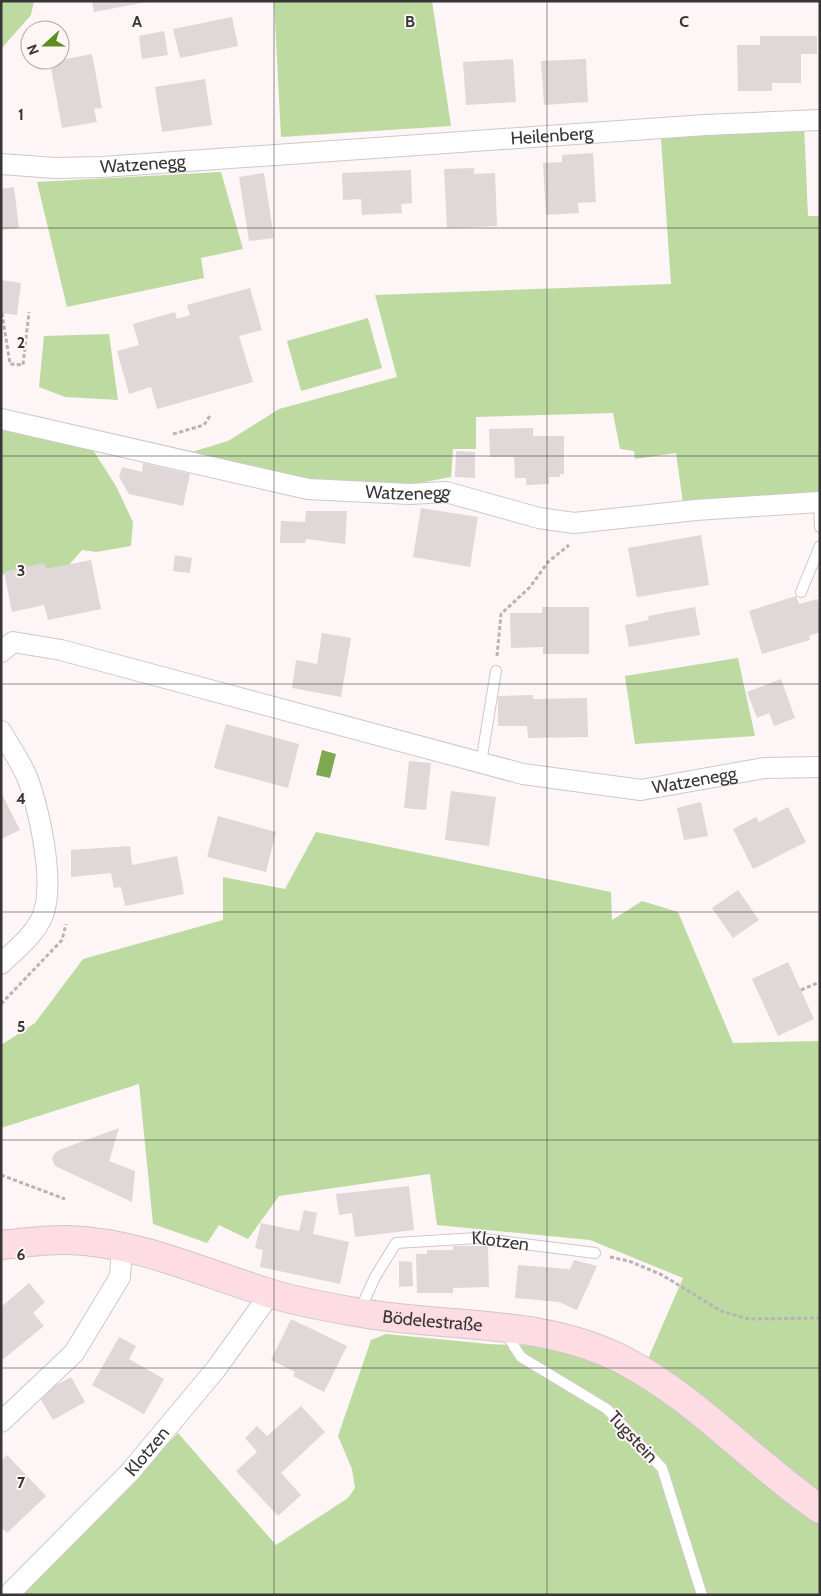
<svg xmlns="http://www.w3.org/2000/svg" width="821" height="1596" font-family="Cabin,sans-serif">
	<rect width="100%" height="100%" fill="#fdf5f6"/>
	<g fill="#bddba0">
		<path d="M1,1H34L31,15L1,49Z"/>
		<path d="M274,1H432L451,126L281,137Z"/>
		<path d="M804,124L808,216H820V496L683,503L676,453L635,459L634,451L620,449L613,413L476,417V449H453L451,477L414,484L311,480L188,453L228,441L279,409L397,377L375,295L671,284L661,139Z"/>
		<path d="M221,172L243,249L201,258L204,278L67,307L37,182Z"/>
		<path d="M368,318L382,368L301,391L287,341Z"/>
		<path d="M109,334L118,400L65,397L39,387L44,336Z"/>
		<path d="M1,429L93,450L116,486L133,522L131,546L96,552L82,550L69,565L46,569L44,564L1,575Z"/>
		<path d="M738,658L755,736L635,744L625,676Z"/>
		<path d="M316,832L611,892L612,920L642,901L678,912L733,1043L820,1041V1595H22L178,1433L276,1545L348,1498L355,1488L352,1469L338,1436L371,1340L386,1334L488,1344L562,1347L638,1382L683,1278L590,1240L437,1225L430,1174L279,1196L248,1239L219,1225L207,1243L153,1224L139,1084L1,1128V1045L35,1023L83,959L223,920V877L285,889Z"/>
	</g>
	<path fill="#7fa94f" d="M322,750L336,754L330,778L316,775Z"/>
	<g fill="#e0d7d9">
		<path d="M92,1H147V2L94,12Z"/>
		<path d="M232,17L238,46L180,58L173,29Z"/>
		<path d="M164,31L168,55L142,59L139,36Z"/>
		<path d="M760,36H817V54H801V83H772V91H738L737,45H760Z"/>
		<path d="M92,54L102,108L94,109L97,122L62,128L50,62Z"/>
		<path d="M513,59L516,102L466,105L463,62Z"/>
		<path d="M586,59L588,102L544,105L541,61Z"/>
		<path d="M205,79L212,125L162,132L155,87Z"/>
		<path d="M593,153L596,202L578,203L579,213L546,215L543,163L562,162V155Z"/>
		<path d="M474,168V174L495,173L497,226L447,228L444,169Z"/>
		<path d="M411,170L412,203L401,204L402,213L362,215L361,199L343,200L342,173Z"/>
		<path d="M264,173L274,238L249,241L239,177Z"/>
		<path d="M14,187L19,228L1,230V189Z"/>
		<path d="M1,280L21,283L17,315L1,313Z"/>
		<path d="M250,288L262,330L239,336L253,382L157,409L151,387L129,394L117,351L139,345L133,324L175,312L177,319L190,315L187,305Z"/>
		<path d="M533,428V436H564V474H560V477H549V484L526,485V478H515L514,457H490L489,429Z"/>
		<path d="M456,451L475,452V478L455,477Z"/>
		<path d="M143,463L190,474L183,506L129,494L119,477L122,467L142,472Z"/>
		<path d="M421,508L478,517L470,567L413,557Z"/>
		<path d="M306,511H347L345,544L306,539L305,543H280L281,521L305,522Z"/>
		<path d="M701,535L709,585L637,597L628,548Z"/>
		<path d="M175,555L192,558L190,573L173,571Z"/>
		<path d="M91,560L101,609L48,620L44,605L12,612L4,572L44,563L46,569Z"/>
		<path d="M796,596L799,604L817,599L820,607V632L809,636L810,640L762,654L749,611Z"/>
		<path d="M542,607H589V654H543V647L511,648L510,613H542Z"/>
		<path d="M695,607L700,635L629,647L625,625L649,620L648,616Z"/>
		<path d="M322,633L351,638L341,697L292,688L296,660L317,664Z"/>
		<path d="M781,679L795,718L774,726L769,713L757,718L747,692Z"/>
		<path d="M533,695V699L587,698L588,737L528,738L527,726H498V696Z"/>
		<path d="M226,724L299,744L288,788L214,768Z"/>
		<path d="M409,761L431,763L426,810L404,808Z"/>
		<path d="M451,791L496,797L489,846L445,840Z"/>
		<path d="M1,792L20,830L1,839Z"/>
		<path d="M701,802L708,836L684,840L677,808Z"/>
		<path d="M788,807L806,842L753,869L733,829L756,817L759,822Z"/>
		<path d="M218,816L276,832L266,872L207,857Z"/>
		<path d="M130,846L132,865L177,856L184,894L125,906L121,887L114,888L111,873L71,877V850Z"/>
		<path d="M738,890L759,920L733,938L712,908Z"/>
		<path d="M788,962L814,1019L778,1036L752,979Z"/>
		<path d="M119,1128L109,1161L135,1171L132,1202L55,1166L52,1159L54,1154L59,1150Z"/>
		<path d="M409,1186L414,1230L355,1237L352,1213L339,1215L336,1194Z"/>
		<path d="M304,1210L317,1213L313,1234L349,1242L340,1284L260,1267L263,1250L255,1248L261,1223L299,1231Z"/>
		<path d="M453,1246H488L489,1287L453,1288V1293H417L416,1254H427V1250H453Z"/>
		<path d="M574,1260L597,1266L577,1310L559,1302L515,1298L518,1265L570,1269Z"/>
		<path d="M399,1261L412,1262L413,1286L399,1287Z"/>
		<path d="M29,1283L45,1302L33,1313L44,1326L1,1361V1307Z"/>
		<path d="M291,1319L347,1346L324,1392L293,1376L295,1372L271,1360Z"/>
		<path d="M119,1337L136,1346L129,1359L164,1379L144,1414L92,1385Z"/>
		<path d="M71,1377L85,1402L53,1420L38,1395Z"/>
		<path d="M301,1406L325,1432L281,1473L301,1495L278,1516L236,1471L257,1452L245,1438L257,1426L267,1436Z"/>
		<path d="M7,1455L46,1496L7,1533L1,1527V1461Z"/>
	</g>
	<g fill="none" stroke-linecap="round" stroke-linejoin="round">
		<g stroke="#cfc7c8" stroke-width="12">
			<g id="lane">
				<path d="M819,502L820,527"/>
				<path d="M801,592L820,546"/>
				<path d="M481,763L496,671"/>
				<path id="s1" d="M360,1310L375,1277L396,1243L477,1238L595,1253"/>
				<path d="M505,1332L521,1357L607,1409L662,1468L702,1595"/>
			</g>
		</g>
		<g stroke="#cfc7c8" stroke-width="22">
			<g id="street">
				<path id="s2" d="M1,164L55,168L102,167L705,125L820,120"/>
				<path id="s3" d="M1,419L308,489L410,494L446,492L539,518L574,523L696,510L819,502"/>
				<path id="s4" d="M1,652L13,642L61,650L523,774L641,790L764,768L820,767"/>
				<path d="M1,731C10,747 23,765 29,782C40,815 55,882 43,915C35,935 16,949 1,964"/>
				<path d="M1,1422L74,1353L120,1277L122,1247"/>
				<path id="s5" d="M8,1595L130,1472L216,1369L270,1294"/>
			</g>
		</g>
		<g stroke="#cfc7c8" stroke-width="30">
			<g id="secondary">
				<path id="s6" d="M1,1245C23,1243 46,1239 68,1240C138,1242 203,1273 269,1293C297,1302 327,1307 356,1312C447,1329 541,1317 625,1361C697,1399 753,1463 820,1509"/>
			</g>
		</g>
		<g stroke="#b9b3b4" stroke-width="3" stroke-dasharray="4 2.5" stroke-linecap="butt">
			<path d="M2,313L10,364L23,365L29,312"/>
			<path d="M173,434L204,425L211,414"/>
			<path d="M497,656L501,614L530,587L548,562L569,545"/>
			<path d="M801,990L820,982"/>
			<path d="M1,1004L62,940L66,924"/>
			<path d="M1,1175L65,1199"/>
			<path d="M610,1257L629,1261L662,1275L721,1311L749,1319L820,1318"/>
		</g>
		<use href="#lane" stroke="#fff" stroke-width="10"/>
		<use href="#street" stroke="#fff" stroke-width="20"/>
		<use href="#secondary" stroke="#fedce4" stroke-width="28"/>
	</g>
	<path fill="none" stroke="#383536" stroke-width="1" stroke-opacity="0.55" d="M274,1V1595M547,1V1595M1,228H820M1,456H820M1,684H820M1,912H820M1,1140H820M1,1368H820"/>
	<g text-anchor="middle" dominant-baseline="central" stroke-width="4" stroke-linejoin="round" paint-order="stroke">
		<g font-size="18" fill="#383536" stroke="#fdf5f6">
			<text stroke="none"><textPath href="#s2" startOffset="552">Heilenberg</textPath></text>
			<text stroke="none"><textPath href="#s2" startOffset="142">Watzenegg</textPath></text>
			<text stroke="none"><textPath href="#s3" startOffset="415">Watzenegg</textPath></text>
			<text stroke="none"><textPath href="#s4" startOffset="716">Watzenegg</textPath></text>
			<text stroke="none"><textPath href="#s1" startOffset="181">Klotzen</textPath></text>
			<text stroke="none"><textPath href="#s6" startOffset="442">Bödelestraße</textPath></text>
			<text transform="translate(633 1437) rotate(47)">Tugstein</text>
			<text stroke="none"><textPath href="#s5" startOffset="200">Klotzen</textPath></text>
		</g>
	</g>
	<g font-size="16" text-anchor="middle" font-weight="bold" fill="#383536" stroke="#fdf5f6" stroke-width="4" stroke-linejoin="round" paint-order="stroke">
		<text x="137" y="27">A</text>
		<text x="410" y="27">B</text>
		<text x="684" y="27">C</text>
		<text x="21" y="120">1</text>
		<text x="21" y="348">2</text>
		<text x="21" y="576">3</text>
		<text x="21" y="804">4</text>
		<text x="21" y="1032">5</text>
		<text x="21" y="1260">6</text>
		<text x="21" y="1488">7</text>
	</g>
	<rect width="821" height="1596" fill="none" stroke="#383536" stroke-width="5"/>
	<g transform="translate(45 45) rotate(249)"><circle r="24" fill="#fdf5f6" stroke="#aea8a9"/>
	<path d="M0-4L9 19L0 12L-9 19Z" fill="#5f8c1e"/>
	<text y="-8" font-size="14" font-weight="bold" text-anchor="middle" fill="#383536">N</text>
	</g>
</svg>
